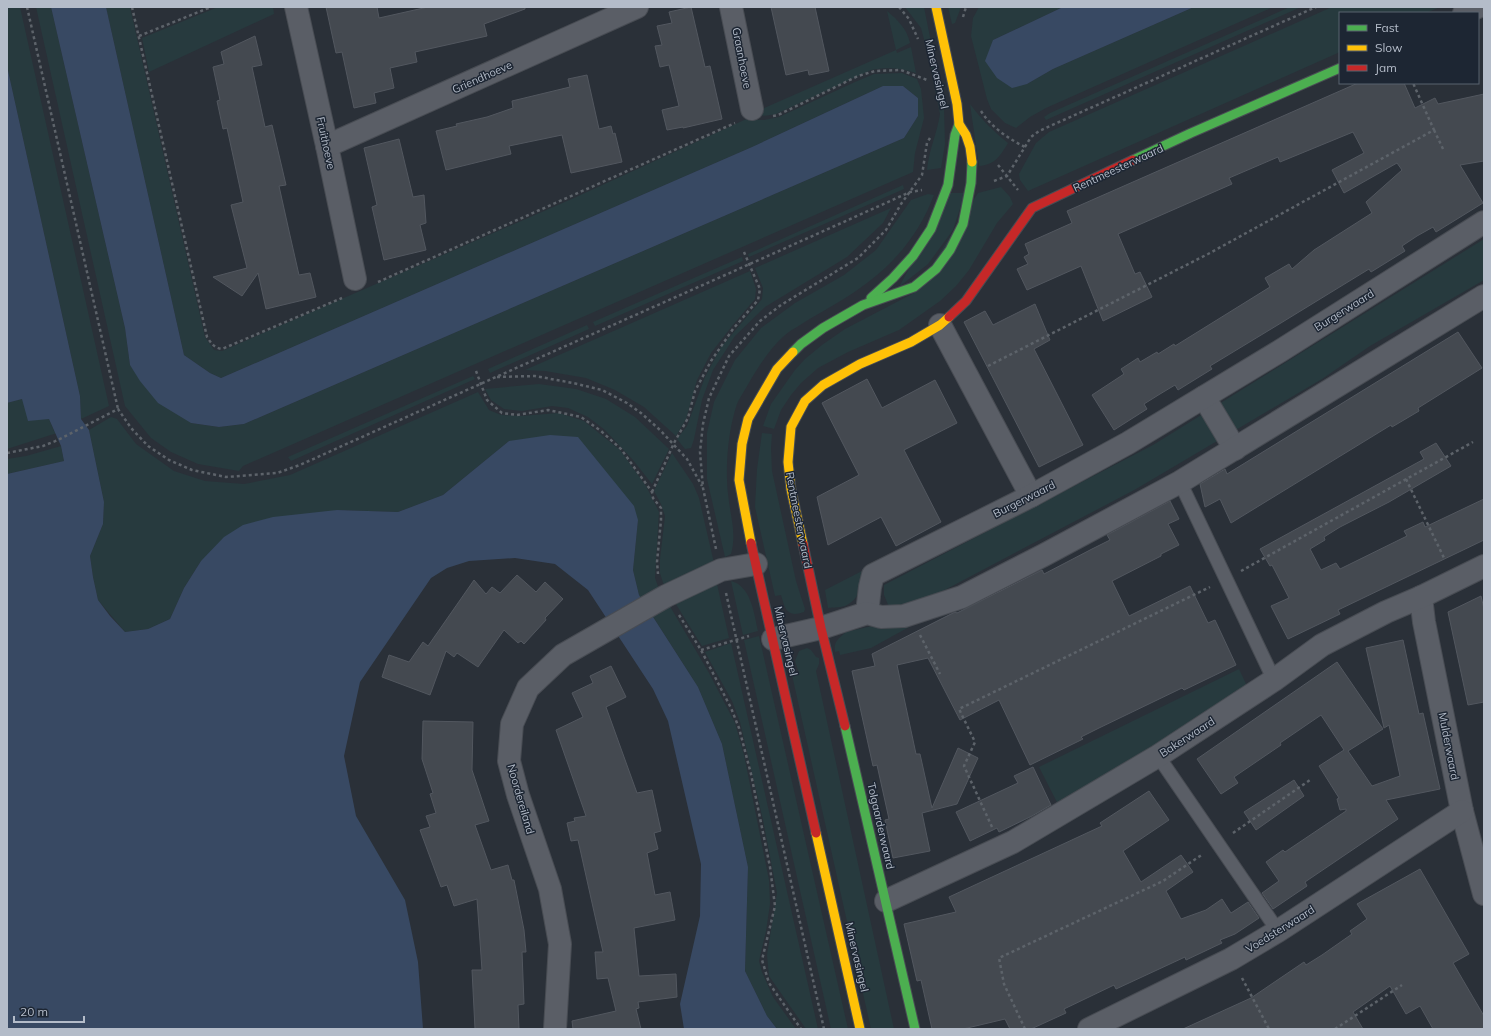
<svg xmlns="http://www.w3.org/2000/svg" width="1491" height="1036" font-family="Mulish,sans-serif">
	<rect width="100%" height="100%" fill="#2a3038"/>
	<g fill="#273a3e">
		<path d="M7,7H20L107,397L109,406L81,419L80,396L7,66Z"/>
		<path d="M36,7H51L125,328L130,365L191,423L219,427L244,424L904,138L918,116V98L903,86H883L752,147L221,378L210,373L184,355L106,7H130L205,337L214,350L222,351L574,198L753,116L758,120H764L779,117L855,82L874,74L902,73L917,79L921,89L924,118L915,153L913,172L243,466L239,471L198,464L171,452L151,438L125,406Z"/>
		<path d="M218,7H273L274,14L149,72L142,38Z"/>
		<path d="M905,7H924L944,108L945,144L941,168L927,170C929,149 937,134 940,114L928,54L921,28Z"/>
		<path d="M948,7H961L955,23L952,24Z"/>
		<path d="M979,7H1063L993,40L1027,84L1053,69L1194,7H1273L1046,108L1030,117L1016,128L1005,123L991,109L987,99L971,36L973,18Z"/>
		<path d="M1290,7H1301L1046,120L1044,117L1050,113Z"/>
		<path d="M1332,7H1440L1426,13H1340V52L1028,191L1020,180L1019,174L1036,143L1049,132Z"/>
		<path d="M887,11C898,20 907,29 910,43L896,50L897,53L911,47L916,73C902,68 886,67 871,70L776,114C768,115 761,118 755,112L896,50Z"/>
		<path d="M970,104C981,119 993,131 1008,143C1000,156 995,165 979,166Z"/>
		<path d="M903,185L904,189L749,257L748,254Z"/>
		<path d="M1001,187L1010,197L1013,204L997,223L969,270L956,286L940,301L899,330L848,352L818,368L801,383L791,395L781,410L774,429L763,426L771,404L795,370L805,359L822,345L845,329L914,293L978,193Z"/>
		<path d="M950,193H965L953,230L928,264L899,287Z"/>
		<path d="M928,194L934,195C921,230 898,260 867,283C849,297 828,308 808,320C801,325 792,329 785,335C769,349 757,369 746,388C743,393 739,399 737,404C728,430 725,467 728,494C730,515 737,533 731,554L725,557L707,479V433L714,402L735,360L761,328L795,303L844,275L876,250L911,200Z"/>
		<path d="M891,208L883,223L847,257L765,307L735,336L713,370L702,400L694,439L691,448L685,449L677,439L687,426L705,377L721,347L762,299L763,288L755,268Z"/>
		<path d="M1484,239V280L1370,346L1322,379L1136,489L922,602L889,607L884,595V585L1153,445Z"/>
		<path d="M742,257L743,261L595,326L593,322Z"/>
		<path d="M750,271L756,289L755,299L732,326L711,353L697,380L686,419L676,436L644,407L615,390L586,378L545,371L525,370Z"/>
		<path d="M587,325L589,329L490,373L488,369Z"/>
		<path d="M473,376L475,379L291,461L288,457Z"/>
		<path d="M539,384L576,389L606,399L635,417L669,449L652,484L633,460L605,430L588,417L568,408L552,406L522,411L504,409L491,400L485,389Z"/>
		<path d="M478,392L489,410L501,415L521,416L559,413L584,421L620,450L646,486L659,512L655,578L660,592L641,599L639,595L633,570L638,520L509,441L443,495L398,512L337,510L201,561L184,588L170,619L148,629L125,632L98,600L93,577L90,556L103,524L104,502L89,430L111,417L117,419L136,444L174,471L205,481L244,484L290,475Z"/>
		<path d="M22,399L49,419L54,431L57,433L7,449V403Z"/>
		<path d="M762,433L772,434L771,448L772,471L796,581L805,609L804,612C787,618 785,609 781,595L775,596L755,507L757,469Z"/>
		<path d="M61,446L64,461L7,474V459L26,456Z"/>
		<path d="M672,453L693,484L699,498L714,563L665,589L660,573V559L665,516L661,504L654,491Z"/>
		<path d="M862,571C868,582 857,600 847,605C842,608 834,607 828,608L825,590Z"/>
		<path d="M731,581C751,586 754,613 758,631L743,635Z"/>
		<path d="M717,584L729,638L702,646L674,601Z"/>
		<path d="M668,603L709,673L735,723L744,755L769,880L770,904L766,931L759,961L762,972L773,997L796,1029H777L767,1016L745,971L748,867L722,744L698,687L650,612Z"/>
		<path d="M938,611L871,648L840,655L839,651L835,652C833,642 839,638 846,632Z"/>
		<path d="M759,636L848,1029H831L744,640Z"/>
		<path d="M731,643L818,1029H806L769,976L767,955L777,893L763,820L740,722L732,701L705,652Z"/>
		<path d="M807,648L811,650L816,657L819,658V664L816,671L894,1029H871L792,675L799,673L795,661L799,651Z"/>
		<path d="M1239,669L1247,686L1061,810L1039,767Z"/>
	</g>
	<g fill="#384963">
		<path d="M51,7H106L184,355L210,373L221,378L752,147L883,86H903L918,98V116L904,138L244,424L219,427L191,423L158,403L140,381L130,365L125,328Z"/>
		<path d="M1063,7H1194L1053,69L1027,84L1012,88L997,78L985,61L993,40Z"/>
		<path d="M7,66L80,396L81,419L89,430L104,502L103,524L90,556L93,577L98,600L110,616L125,632L148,629L170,619L184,588L201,561L224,537L243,525L273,517L337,510L398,512L443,495L509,441L550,435L578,437L634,506L638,520L633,570L639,595L698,687L722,744L748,867L745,971L767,1016L777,1029H684L680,1004L700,916L701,864L668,721L653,689L588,590L555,564L515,558L469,561L447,568L431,578L360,682L344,756L356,816L405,900L418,962L423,1029H7V474L64,461L61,446L49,419L28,421L22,399L7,403Z"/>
	</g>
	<g fill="#444950" stroke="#52575f">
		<path d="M326,7H377L379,18L428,7H525V9L484,24L487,36L415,52L417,62L390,68L394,88L374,93L376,103L354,108L342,52L336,53Z"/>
		<path d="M691,7L705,67L710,66L722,119L683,128V127L667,130L662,110L679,106L669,65L660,67L655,46L662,45L657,26L672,23L669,12Z"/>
		<path d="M771,7H815L829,71L809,75L808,70L786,75Z"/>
		<path d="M255,36L262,65L252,67L265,127L272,125L286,185L279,186L289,231L299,275L310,273L316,297L266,309L258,273L242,296L213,277L247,268L231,205L243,202L227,128L223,129L217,101L220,100L213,67L224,64L221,52Z"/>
		<path d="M587,75L599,129L611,126L613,134L615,133L622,162L571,173L562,135L509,146L511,154L446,170L436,131L457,126L456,124L487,117L513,108L512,101L570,87L568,79Z"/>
		<path d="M1358,83H1404L1415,108L1435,98L1438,104L1484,94V161L1460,165L1483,203L1436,232L1433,227L1417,236L1402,246L1405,251L1371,272L1369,269L1276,326L1210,366L1212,369L1178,390L1175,385L1160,394L1144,404L1147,409L1114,430L1092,395L1124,374L1121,369L1138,358L1140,362L1157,352L1158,354L1174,344L1175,346L1270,287L1265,278L1289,264L1292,269L1314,250L1372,213L1366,202L1402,170L1397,163L1344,193L1332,170L1364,153L1353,132L1280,162L1278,157L1229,178L1232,184L1118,234L1135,274L1140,272L1152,297L1103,321L1081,266L1027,290L1017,269L1028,264L1024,257L1029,254L1025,244L1072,223L1067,211Z"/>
		<path d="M399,139L413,197L424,195L426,223L420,225L426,250L384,260L372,207L377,205L364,148Z"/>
		<path d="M1035,304L1050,340L1034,349L1083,445L1039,467L964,322L985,311L993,325Z"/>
		<path d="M1458,332L1482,368L1418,408L1419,411L1392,427L1391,425L1231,523L1220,499L1205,507L1200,484L1225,469L1227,474Z"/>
		<path d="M867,379L882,408L935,380L957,423L904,450L941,522L896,546L881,517L828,545L817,497L859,475L822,403Z"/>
		<path d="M1436,443L1451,466L1389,502L1340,527L1324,537L1325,540L1310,549L1321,570L1336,563L1340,569L1407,536L1404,531L1423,522L1425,527L1484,499V540L1338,610L1340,614L1288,639L1271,606L1289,598L1272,565L1270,566L1260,549L1424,459L1420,452Z"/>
		<path d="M1170,501L1179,519L1168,524L1179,545L1161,554V556L1112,581L1129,616L1190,586L1208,623L1215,620L1236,665L1184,690L1182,688L1099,728L1081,737L1083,739L1030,765L999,700L960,720L928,658L897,665L916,754H920L932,808L958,748L978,758L957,804L922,813L930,851L893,858L885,820L889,819L877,765L873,766L852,671L875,666L872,654L955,612L957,613L1042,570L1044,574L1092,549L1110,540L1107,535Z"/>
		<path d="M517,575L536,592L545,582L563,599L545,618L546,620L524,644L521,641L518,643L504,630L478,667L457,653L454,657L446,651L430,695L382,677L389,655L409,662L423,642L428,646L474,580L486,594L492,587L500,593Z"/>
		<path d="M1481,596L1484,609V702L1468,705L1448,612Z"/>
		<path d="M1403,640L1419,714L1423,713L1440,789L1386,800L1398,819L1305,882L1307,886L1273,909L1262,893L1279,881L1266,862L1283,850L1285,852L1346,811V809L1340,810L1337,799L1339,798L1319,766L1344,750L1321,715L1280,743L1281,745L1234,777L1238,783L1221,794L1197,759L1337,662L1383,729L1348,751L1372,786L1400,776L1389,725L1384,728L1366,648Z"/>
		<path d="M611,666L626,697L606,707L637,793L652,790L661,831L654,833L658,849L647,853L655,895L670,892L675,920L634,928L639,976L676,974L677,997L638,1002L639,1008L636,1009L641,1029H573L572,1021L616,1011L608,978L597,979L595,952H603L578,840L571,841L567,823L575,821L574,818L586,816L556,730L583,717L572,693L593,683L590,676Z"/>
		<path d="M423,721L473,722L472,770L489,821L475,825L491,870L508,865L512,880H514L524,930L526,952H522L524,1004L518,1005L519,1029H475L472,970H482L477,899L454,906L447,885L441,887L420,830L430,827L426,816L436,813L430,794L433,793L422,759Z"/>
		<path d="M1033,767L1051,805L1032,816L999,832L997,828L970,841L956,812L1018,783L1014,776Z"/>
		<path d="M1294,780L1304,796L1256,830L1244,812Z"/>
		<path d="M1149,791L1169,820L1123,851L1141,882L1181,855L1193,872L1166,891L1181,919L1206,910L1222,899L1231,913L1248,902L1259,918L1235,934L1220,940L1222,943L1186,960L1185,957L1116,989L1114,985L1064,1009L1066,1013L1031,1029H1010L1005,1019L963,1029H932L921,980L917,981L904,924L956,912L949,897L1102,826L1100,823Z"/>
		<path d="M1420,869L1469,954L1453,963L1484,1016V1029H1433L1420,1006L1406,1014L1390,986L1353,1012L1363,1029H1183L1251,998L1304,962L1306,965L1322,955L1352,934L1350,931L1367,919L1357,904Z"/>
	</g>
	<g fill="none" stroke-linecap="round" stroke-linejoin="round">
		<g stroke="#484c53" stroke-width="15">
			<g id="lane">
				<path d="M1180,482L1274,680"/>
				<path d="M1158,756L1278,931"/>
			</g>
		</g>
		<g stroke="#484c53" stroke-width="24">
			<g id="street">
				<path d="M296,7L327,146L355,279"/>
				<path d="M731,7L752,109"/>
				<path d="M1464,13L1478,7"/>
				<path d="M327,146L637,7"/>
				<path d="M940,325L1031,496"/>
				<path d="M1204,397L1235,449"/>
				<path d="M1421,597L1424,622L1462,811L1484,894"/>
				<path d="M867,613L870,587L873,575L1031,496L1128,443L1280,351L1484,222"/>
				<path d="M773,639L821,628L867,613L881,617L904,616L962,597L1044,555L1180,482L1484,296"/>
				<path d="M886,901L1013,842L1158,756L1274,680L1322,645L1386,612L1421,597L1484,566"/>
				<path d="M555,1029L560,944L550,889L518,795L509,761L512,724L528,688L563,655L666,596L721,570L756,564"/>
				<path d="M1089,1029L1231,959L1278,931L1462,811"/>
			</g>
		</g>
		<g stroke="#484c53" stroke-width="11">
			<g id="fast">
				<path d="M1133,160L1191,133L1340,68"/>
				<path d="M871,298L893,278L913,256L931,229L948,185L955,135L959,124"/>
				<path d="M793,352L801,344L823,328L863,305L914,287L936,269L950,250L963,224L971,183L972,162"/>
				<path d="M845,726L915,1029"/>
			</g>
		</g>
		<g stroke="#484c53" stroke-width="11">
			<g id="slow">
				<path d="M936,7L957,104L959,124L966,135L970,147L972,162"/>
				<path d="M751,543L739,480L742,444L748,419L777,369L793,352"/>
				<path d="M803,544L791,489L788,462L791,427L805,401L823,385L860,364L911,342L940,325L949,317"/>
				<path d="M816,833L860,1029"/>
			</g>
		</g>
		<g stroke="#484c53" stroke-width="11">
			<g id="jam">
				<path d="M949,317L966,301L1032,208L1133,160"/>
				<path d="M751,543L816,833"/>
				<path d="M803,544L821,628L845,726"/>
			</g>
		</g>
		<g stroke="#5d636a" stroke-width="2.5" stroke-dasharray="3 3" stroke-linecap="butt">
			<path d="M27,7L118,409"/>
			<path d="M132,7L207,337C211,343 214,348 222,349L342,298"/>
			<path d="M899,7L909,19L918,39"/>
			<path d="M963,17L966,7"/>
			<path d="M139,36L211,7"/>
			<path d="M981,111C991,127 1009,139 1025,147"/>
			<path d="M773,116L778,115L858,76L875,71L901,70L927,80"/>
			<path d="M1434,130L1444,151"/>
			<path d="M998,165L1018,190"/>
			<path d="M994,181L1007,176L1031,137L1039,131L1316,7"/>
			<path d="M378,282L735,123"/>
			<path d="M988,366L1208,254L1434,130L1413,83"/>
			<path d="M476,371L487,400L502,413L517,415L548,410L581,417L601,431L621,449L652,492L653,498L661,508V520L657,562L658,574"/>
			<path d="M497,377L535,376L573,383L602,390L627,403L641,413L660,430L687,459L702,486"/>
			<path d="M7,453L43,446L58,440L118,409L131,428L148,446L169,460L192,470L226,477L277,473L300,465C503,373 707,284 910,192L922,190"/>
			<path d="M1406,479L1445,560"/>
			<path d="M652,492L674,443L688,418L695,391L711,361L733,329L758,300L760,289L744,252"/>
			<path d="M716,549L703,488L700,452L703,424L709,398L729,356L760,321L781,305L858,258L886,230L901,204L922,175L927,143L930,138"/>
			<path d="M1241,571L1473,442"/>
			<path d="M726,593L824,1029"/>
			<path d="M679,615L701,650L731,708L739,728L751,774L770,867L775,906L762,960L769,983L801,1029"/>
			<path d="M920,635L940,674"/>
			<path d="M701,650L749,636"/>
			<path d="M992,827L964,766L975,742L959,709L1210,587"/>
			<path d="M1233,833L1310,780"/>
			<path d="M1242,978L1269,1029"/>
			<path d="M1025,1029L1004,984L999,958L1163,881L1203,854"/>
			<path d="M1335,1029L1402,985"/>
		</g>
		<use href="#lane" stroke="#5a5e66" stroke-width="13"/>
		<use href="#street" stroke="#5a5e66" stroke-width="22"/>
		<use href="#fast" stroke="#4caf50" stroke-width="9"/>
		<use href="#slow" stroke="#ffc107" stroke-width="9"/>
		<use href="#jam" stroke="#c62828" stroke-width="9"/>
	</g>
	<g text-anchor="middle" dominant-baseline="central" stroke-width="3" stroke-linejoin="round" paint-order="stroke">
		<g font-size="11" fill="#b4bcc9" stroke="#1d2633">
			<text transform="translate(742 58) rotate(79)">Graanhoeve</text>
			<text transform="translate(937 74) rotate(77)">Minervasingel</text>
			<text transform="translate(482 77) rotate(-24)">Griendhoeve</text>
			<text transform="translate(326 143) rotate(78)">Fruithoeve</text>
			<text transform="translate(1118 168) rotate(-25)">Rentmeesterwaard</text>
			<text transform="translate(1344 310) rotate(-32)">Burgerwaard</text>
			<text transform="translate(1024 499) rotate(-27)">Burgerwaard</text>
			<text transform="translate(799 520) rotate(79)">Rentmeesterwaard</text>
			<text transform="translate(786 641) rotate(77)">Minervasingel</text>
			<text transform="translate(1187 737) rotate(-33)">Bakerwaard</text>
			<text transform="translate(1449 746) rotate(79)">Mulderwaard</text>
			<text transform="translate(521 799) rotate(74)">Noordereiland</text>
			<text transform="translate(881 826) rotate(77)">Tolgaarderwaard</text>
			<text transform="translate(1280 929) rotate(-32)">Voedsterwaard</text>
			<text transform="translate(857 957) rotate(77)">Minervasingel</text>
		</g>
	</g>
	<rect width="1491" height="1036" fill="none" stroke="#b4bcc9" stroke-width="16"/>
	<rect x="1339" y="12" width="140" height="72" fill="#1d2633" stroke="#59626f"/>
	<rect x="1347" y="25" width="20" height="6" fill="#4caf50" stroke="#59626f"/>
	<text x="1375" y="32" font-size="12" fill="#b4bcc9">Fast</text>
	<rect x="1347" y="45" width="20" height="6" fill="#ffc107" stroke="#59626f"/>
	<text x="1375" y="52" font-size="12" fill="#b4bcc9">Slow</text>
	<rect x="1347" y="65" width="20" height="6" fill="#c62828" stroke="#59626f"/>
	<text x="1375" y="72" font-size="12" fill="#b4bcc9">Jam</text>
	<path d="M14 1016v6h70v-6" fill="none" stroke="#b4bcc9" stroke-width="2"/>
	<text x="20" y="1016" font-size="12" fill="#b4bcc9" stroke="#1d2633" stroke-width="3" paint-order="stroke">20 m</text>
</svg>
